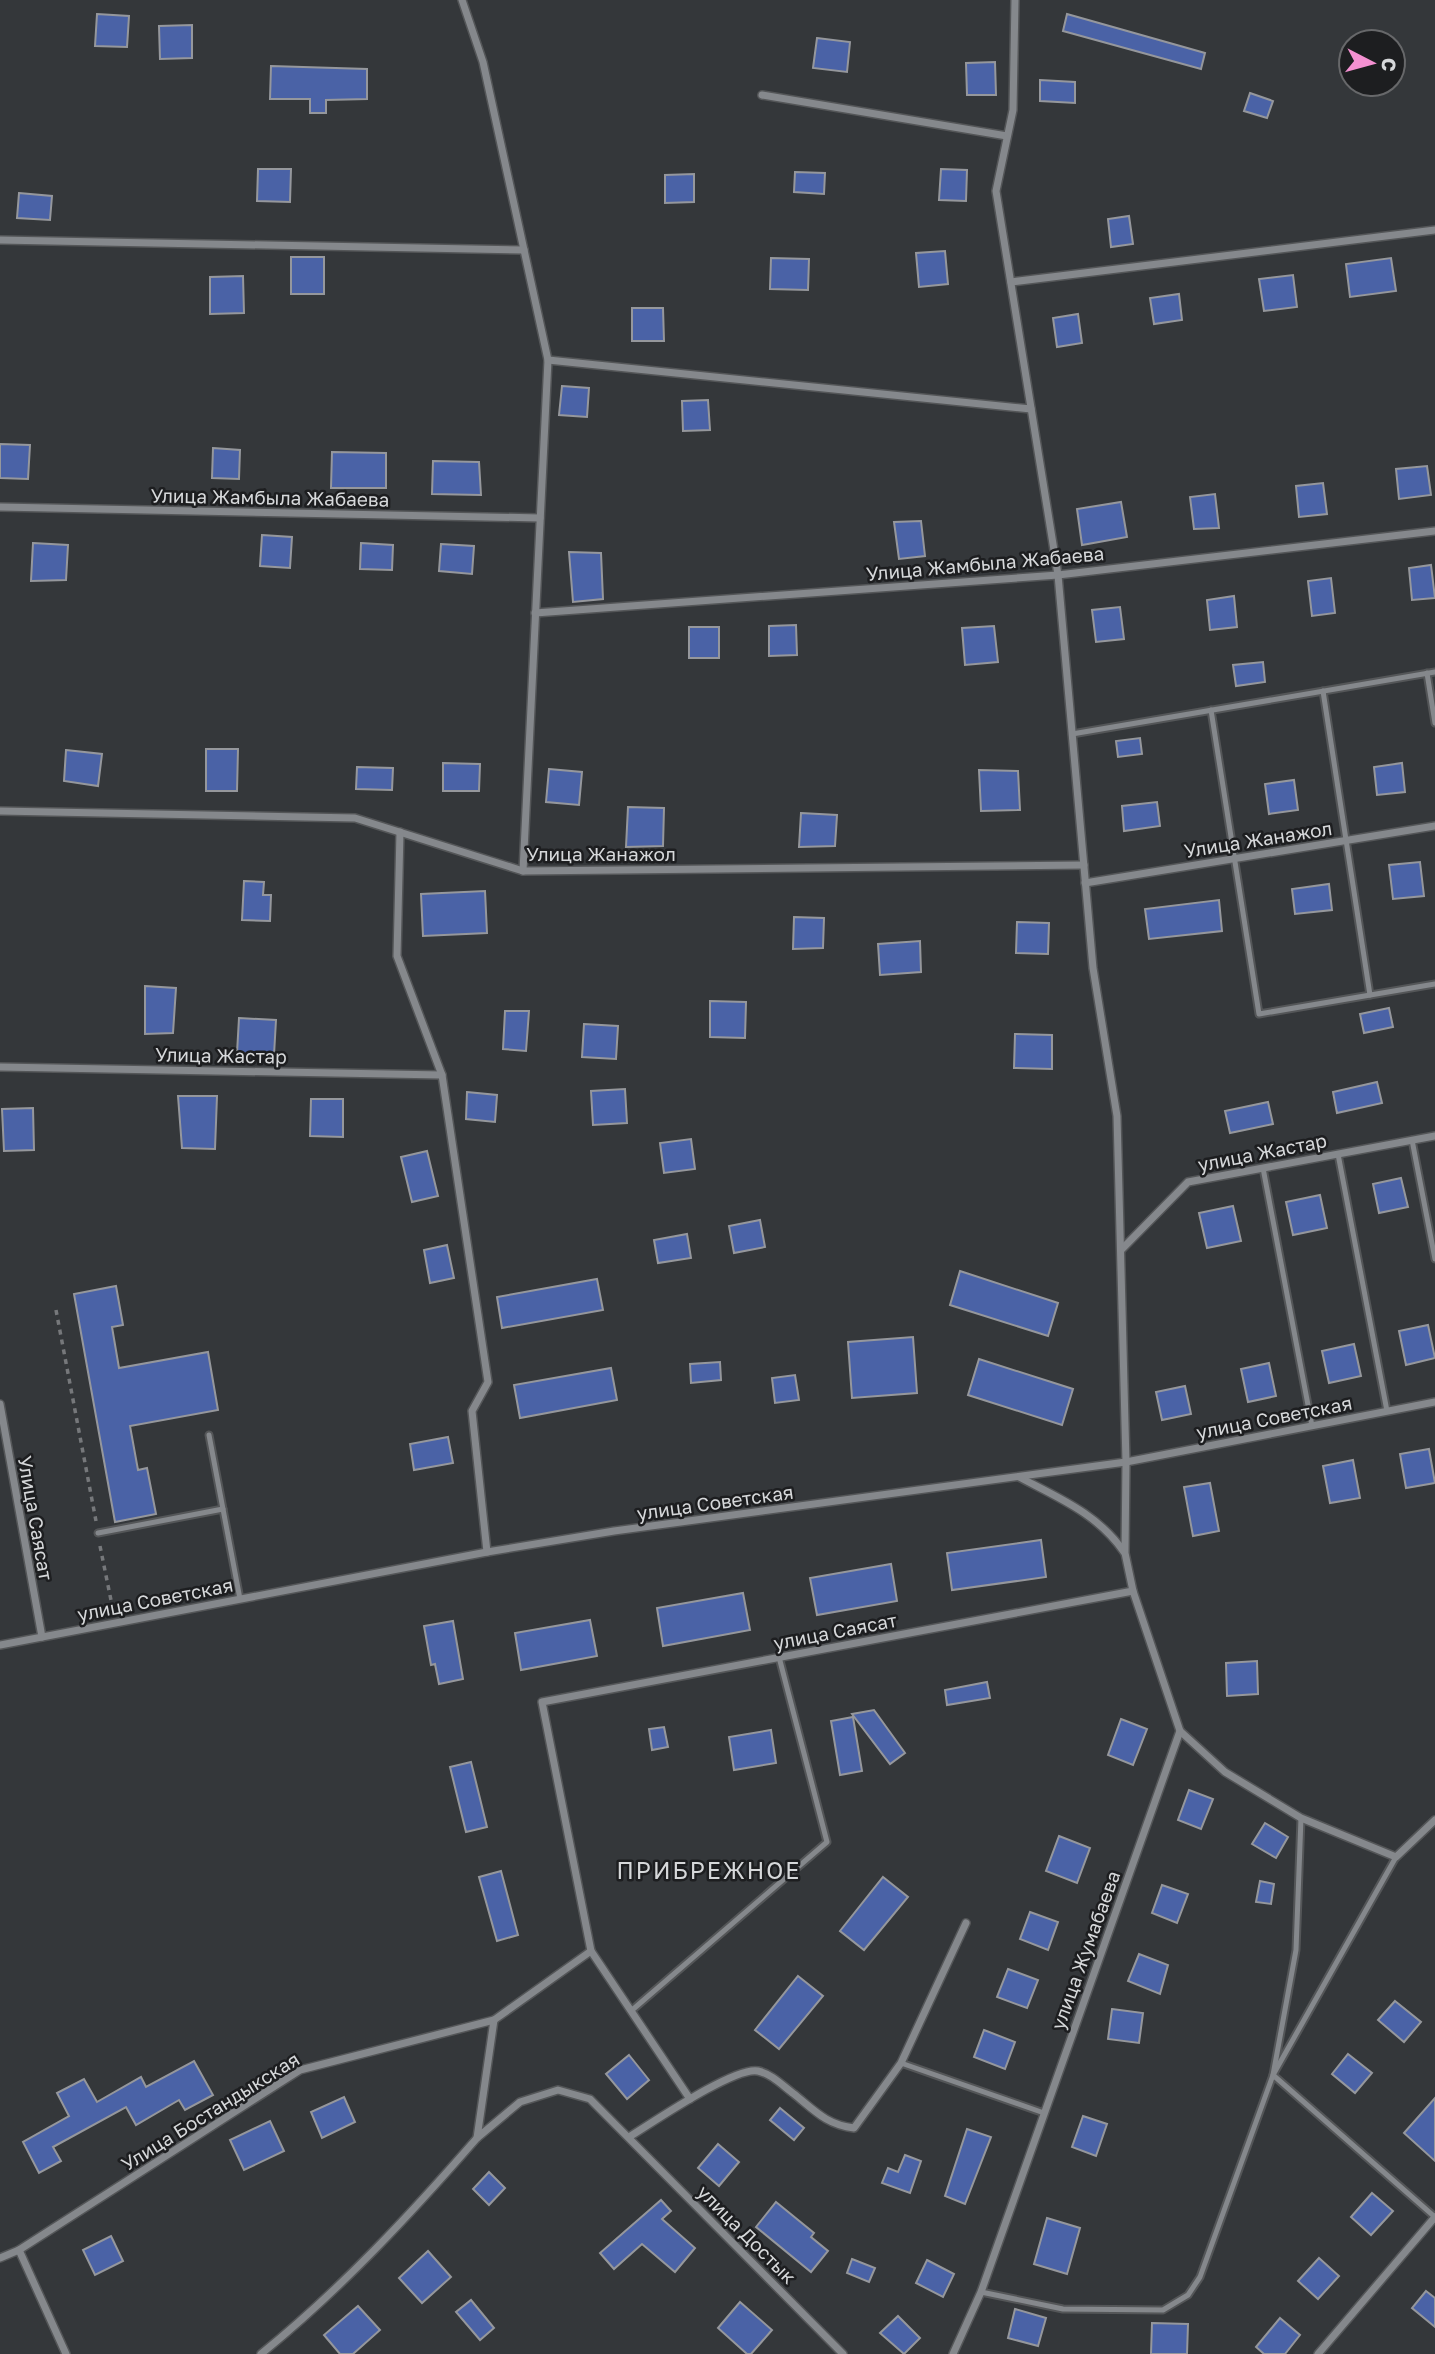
<svg xmlns="http://www.w3.org/2000/svg" width="1435" height="2354" font-family="'Golos Text',sans-serif">
	<rect width="100%" height="100%" fill="#34373a"/>
	<g fill="#4a62a6" stroke="#95979c" stroke-width="2">
		<path d="M97,14L129,16L127,47L95,46Z"/>
		<path d="M1067,14L1205,53L1201,69L1063,31Z"/>
		<path d="M192,25V58L160,59L159,26Z"/>
		<path d="M817,38L850,42L847,72L813,68Z"/>
		<path d="M995,62L996,95H967L966,63Z"/>
		<path d="M271,66L367,69V99L326,100V113H310V99H270Z"/>
		<path d="M1040,80L1075,82V103L1040,101Z"/>
		<path d="M1250,93L1273,101L1267,118L1244,111Z"/>
		<path d="M258,169H291L290,202L257,201Z"/>
		<path d="M941,169L967,170L966,201L939,200Z"/>
		<path d="M795,172L825,173L824,194L794,192Z"/>
		<path d="M694,174V202L665,203V175Z"/>
		<path d="M19,193L52,196L50,220L17,218Z"/>
		<path d="M1129,216L1133,244L1111,247L1108,219Z"/>
		<path d="M945,251L948,284L919,287L916,253Z"/>
		<rect x="291" y="257" width="33" height="37"/>
		<path d="M771,258L809,259L808,290L770,289Z"/>
		<path d="M1391,258L1396,291L1350,297L1346,264Z"/>
		<path d="M1293,275L1297,307L1264,311L1259,279Z"/>
		<path d="M243,276L244,313L210,314V277Z"/>
		<path d="M1179,294L1182,320L1154,324L1150,298Z"/>
		<path d="M632,308H663L664,341H632Z"/>
		<path d="M1078,314L1082,343L1057,347L1053,318Z"/>
		<path d="M562,386L589,388L587,417L559,415Z"/>
		<path d="M708,400L710,430L683,431L682,401Z"/>
		<path d="M0,444L30,445L28,479L0,478Z"/>
		<path d="M213,448L240,450L239,479L212,478Z"/>
		<path d="M332,452L386,453V488H331Z"/>
		<path d="M433,461L479,462L481,495L432,494Z"/>
		<path d="M1427,466L1431,495L1399,499L1396,469Z"/>
		<path d="M1323,483L1327,514L1299,517L1296,486Z"/>
		<path d="M1215,494L1219,528L1194,529L1190,497Z"/>
		<path d="M1121,502L1127,537L1082,545L1077,509Z"/>
		<path d="M921,521L925,556L899,559L894,522Z"/>
		<path d="M262,535L292,537L290,568L260,566Z"/>
		<path d="M33,543L68,545L66,580L31,581Z"/>
		<path d="M361,543L393,545L392,570L360,569Z"/>
		<path d="M441,544L474,546L472,574L439,571Z"/>
		<path d="M569,552L601,553L603,599L573,602Z"/>
		<path d="M1431,565L1435,598L1412,600L1409,568Z"/>
		<path d="M1331,578L1335,613L1312,616L1308,581Z"/>
		<path d="M1234,596L1237,627L1210,630L1207,600Z"/>
		<path d="M1120,607L1124,639L1096,642L1092,610Z"/>
		<path d="M796,625L797,655L769,656V626Z"/>
		<path d="M994,626L998,662L965,665L962,628Z"/>
		<rect x="689" y="627" width="30" height="31"/>
		<path d="M1263,662L1265,682L1236,686L1233,665Z"/>
		<path d="M1140,738L1142,754L1118,757L1116,741Z"/>
		<path d="M206,749H238L237,791H206Z"/>
		<path d="M66,750L102,754L98,786L64,781Z"/>
		<path d="M443,763L480,764L479,791H443Z"/>
		<path d="M1402,763L1405,792L1377,795L1374,767Z"/>
		<path d="M357,767L393,768L392,790L356,789Z"/>
		<path d="M549,769L582,772L579,805L546,802Z"/>
		<path d="M979,770L1018,771L1020,810L981,811Z"/>
		<path d="M1294,780L1298,810L1269,814L1265,784Z"/>
		<path d="M1157,802L1160,826L1124,831L1122,806Z"/>
		<path d="M628,807L664,808L663,846L626,847Z"/>
		<path d="M801,813L837,815L835,846L799,847Z"/>
		<path d="M1420,862L1424,896L1393,899L1389,865Z"/>
		<path d="M244,881L264,882L263,895H271L270,921L242,920Z"/>
		<path d="M1329,884L1332,910L1295,914L1292,889Z"/>
		<path d="M485,891L487,933L423,936L421,894Z"/>
		<path d="M1219,900L1222,931L1149,939L1145,909Z"/>
		<path d="M794,917L824,918L823,948L793,949Z"/>
		<path d="M1017,922L1049,923L1048,954L1016,953Z"/>
		<path d="M920,941L921,972L880,975L878,944Z"/>
		<path d="M145,986L176,988L173,1033L145,1034Z"/>
		<path d="M710,1001L746,1002L745,1038L710,1037Z"/>
		<path d="M1389,1008L1393,1027L1364,1033L1360,1014Z"/>
		<path d="M505,1011H529L526,1051L503,1049Z"/>
		<path d="M239,1018L276,1020L274,1055L237,1053Z"/>
		<path d="M584,1024L618,1026L616,1059L582,1057Z"/>
		<path d="M1015,1034L1052,1035V1069L1014,1068Z"/>
		<path d="M1377,1082L1382,1103L1337,1113L1333,1092Z"/>
		<path d="M625,1089L627,1123L593,1125L591,1091Z"/>
		<path d="M467,1092L497,1095L495,1122L466,1119Z"/>
		<path d="M178,1096H217L215,1149L182,1148Z"/>
		<path d="M311,1099H343V1137L310,1136Z"/>
		<path d="M1268,1102L1273,1124L1230,1133L1225,1111Z"/>
		<path d="M33,1108L34,1150L4,1151L2,1109Z"/>
		<path d="M691,1139L695,1169L664,1173L660,1143Z"/>
		<path d="M427,1151L438,1196L412,1202L401,1157Z"/>
		<path d="M1401,1178L1408,1207L1379,1213L1373,1184Z"/>
		<path d="M1320,1195L1327,1228L1293,1235L1286,1202Z"/>
		<path d="M1233,1206L1241,1241L1207,1248L1199,1213Z"/>
		<path d="M760,1220L765,1247L734,1253L729,1226Z"/>
		<path d="M687,1234L691,1258L658,1263L654,1240Z"/>
		<path d="M447,1245L454,1278L430,1283L424,1250Z"/>
		<path d="M960,1271L1058,1303L1048,1336L950,1305Z"/>
		<path d="M597,1279L603,1310L502,1328L497,1297Z"/>
		<path d="M116,1286L123,1325L112,1327L119,1368L208,1352L218,1410L130,1426L138,1470L147,1468L156,1514L115,1522L74,1294Z"/>
		<path d="M1428,1325L1435,1358L1406,1365L1399,1331Z"/>
		<path d="M913,1337L917,1393L852,1398L848,1342Z"/>
		<path d="M1354,1344L1361,1376L1329,1383L1322,1351Z"/>
		<path d="M979,1359L1073,1389L1062,1425L968,1395Z"/>
		<path d="M720,1362L721,1380L691,1383L690,1364Z"/>
		<path d="M1269,1363L1276,1396L1248,1402L1241,1369Z"/>
		<path d="M611,1368L617,1400L520,1418L514,1385Z"/>
		<path d="M795,1375L799,1400L775,1403L772,1378Z"/>
		<path d="M1185,1386L1191,1414L1162,1420L1156,1392Z"/>
		<path d="M448,1437L453,1463L414,1470L410,1444Z"/>
		<path d="M1429,1449L1435,1483L1406,1488L1400,1454Z"/>
		<path d="M1353,1460L1360,1498L1330,1503L1323,1466Z"/>
		<path d="M1210,1483L1219,1531L1193,1536L1184,1487Z"/>
		<path d="M1041,1540L1046,1577L952,1590L947,1553Z"/>
		<path d="M891,1564L897,1601L817,1615L810,1578Z"/>
		<path d="M743,1593L750,1630L663,1646L657,1608Z"/>
		<path d="M590,1620L597,1656L521,1670L515,1633Z"/>
		<path d="M453,1621L463,1679L439,1684L435,1664L431,1665L424,1626Z"/>
		<path d="M1257,1661L1258,1694L1227,1696L1226,1663Z"/>
		<path d="M987,1682L990,1698L947,1705L945,1690Z"/>
		<path d="M874,1710L905,1753L890,1764L852,1714Z"/>
		<path d="M853,1717L862,1771L840,1775L831,1721Z"/>
		<path d="M1121,1719L1147,1729L1133,1765L1108,1755Z"/>
		<path d="M664,1727L668,1747L652,1750L649,1729Z"/>
		<path d="M771,1730L776,1763L734,1770L729,1737Z"/>
		<path d="M471,1762L487,1827L466,1832L450,1767Z"/>
		<path d="M1189,1790L1213,1799L1201,1829L1178,1820Z"/>
		<path d="M1265,1823L1288,1837L1276,1858L1252,1844Z"/>
		<path d="M1059,1836L1090,1848L1077,1883L1046,1871Z"/>
		<path d="M501,1871L518,1935L497,1941L479,1877Z"/>
		<path d="M883,1877L908,1897L864,1950L840,1931Z"/>
		<path d="M1260,1881L1274,1884L1271,1904L1256,1902Z"/>
		<path d="M1162,1885L1188,1894L1177,1923L1152,1913Z"/>
		<path d="M1030,1912L1058,1922L1048,1950L1020,1939Z"/>
		<path d="M1139,1954L1168,1965L1160,1994L1128,1981Z"/>
		<path d="M1008,1969L1038,1980L1027,2008L997,1997Z"/>
		<path d="M798,1976L823,1996L779,2049L755,2030Z"/>
		<path d="M1395,2001L1421,2022L1404,2042L1378,2020Z"/>
		<path d="M1112,2009L1143,2013L1139,2043L1108,2039Z"/>
		<path d="M984,2030L1015,2042L1005,2069L974,2057Z"/>
		<path d="M1348,2054L1372,2073L1355,2093L1332,2074Z"/>
		<path d="M629,2055L649,2080L627,2099L606,2074Z"/>
		<path d="M194,2061L213,2095L185,2110L179,2100L136,2125L126,2107L53,2147L61,2161L39,2173L23,2142L69,2116L57,2093L84,2079L97,2102L141,2077L146,2087Z"/>
		<path d="M344,2097L355,2122L322,2138L311,2112Z"/>
		<path d="M1435,2098V2161L1404,2133Z"/>
		<path d="M780,2108L804,2128L794,2140L770,2120Z"/>
		<path d="M1083,2116L1107,2124L1096,2156L1072,2147Z"/>
		<path d="M270,2121L284,2151L244,2170L230,2140Z"/>
		<path d="M967,2129L991,2137L965,2204L945,2196Z"/>
		<path d="M718,2144L739,2162L719,2186L698,2168Z"/>
		<path d="M905,2155L921,2161L910,2193L882,2183L888,2168L898,2172Z"/>
		<path d="M489,2172L505,2188L489,2205L473,2189Z"/>
		<path d="M1372,2193L1393,2211L1371,2235L1351,2217Z"/>
		<path d="M661,2200L671,2211L662,2219L695,2248L675,2272L642,2244L614,2269L600,2253Z"/>
		<path d="M776,2202L814,2233L811,2237L828,2251L811,2272L756,2227Z"/>
		<path d="M1047,2218L1080,2228L1067,2274L1034,2264Z"/>
		<path d="M111,2236L123,2261L95,2275L83,2250Z"/>
		<path d="M428,2251L451,2277L422,2303L399,2278Z"/>
		<path d="M1319,2258L1339,2276L1318,2299L1298,2281Z"/>
		<path d="M852,2259L875,2268L869,2282L847,2273Z"/>
		<path d="M927,2260L954,2274L943,2297L916,2283Z"/>
		<path d="M1426,2291L1435,2298V2327L1412,2308Z"/>
		<path d="M471,2300L494,2328L480,2340L456,2312Z"/>
		<path d="M740,2302L772,2330L751,2354H747L718,2328Z"/>
		<path d="M358,2306L380,2330L353,2354H340L324,2335Z"/>
		<path d="M1015,2309L1046,2318L1038,2346L1008,2338Z"/>
		<path d="M898,2316L920,2338L904,2354L880,2333Z"/>
		<path d="M1280,2318L1300,2335L1285,2354H1264L1256,2347Z"/>
		<path d="M1152,2323L1188,2324L1187,2354H1151Z"/>
	</g>
	<g fill="none" stroke-linecap="round" stroke-linejoin="round">
		<g stroke="#545658" stroke-width="9">
			<g id="service">
				<path d="M1427,673L1435,723"/>
				<path d="M1323,691L1370,995"/>
				<path d="M1211,710L1259,1014L1435,984"/>
				<path d="M1072,734L1435,672"/>
				<path d="M1412,1140L1435,1259"/>
				<path d="M1338,1154L1387,1411"/>
				<path d="M1263,1168L1312,1426"/>
				<path d="M209,1435L240,1599"/>
				<path d="M98,1533L223,1509"/>
				<path d="M1301,1818L1296,1950L1273,2075L1435,2217"/>
				<path d="M631,2011L827,1842L779,1657"/>
				<path d="M901,2063L1044,2113"/>
				<path d="M981,2292L1063,2309L1163,2310L1188,2295L1200,2277L1273,2075L1396,1857"/>
			</g>
		</g>
		<g stroke="#545658" stroke-width="10">
			<g id="minor">
				<path d="M462,0L483,62L548,360L523,871"/>
				<path d="M762,95L1007,136"/>
				<path d="M0,240L524,250"/>
				<path d="M1011,282L1435,230"/>
				<path d="M548,360L1031,409"/>
				<path d="M0,507L540,518"/>
				<path d="M535,613L1058,575L1435,531"/>
				<path d="M0,811L355,818L523,871L1084,865"/>
				<path d="M400,832L397,956L442,1075L488,1382L472,1411L487,1552"/>
				<path d="M1085,883L1435,826"/>
				<path d="M0,1067L442,1075"/>
				<path d="M1121,1250L1188,1182L1435,1136"/>
				<path d="M0,1404L42,1637"/>
				<path d="M1019,1477C1059,1498 1098,1514 1124,1552"/>
				<path d="M0,1645L487,1552L614,1531L1126,1462L1435,1402"/>
				<path d="M1180,1731L1225,1772L1301,1818L1396,1857L1435,1820"/>
				<path d="M494,2020L477,2138L520,2102L558,2090L590,2099L843,2354"/>
				<path d="M690,2099L591,1951L542,1702L1133,1591"/>
				<path d="M629,2137C652,2123 735,2066 758,2071C772,2074 783,2086 794,2094C815,2111 827,2125 854,2128L901,2063L966,1923"/>
				<path d="M19,2250L66,2354"/>
				<path d="M0,2258L19,2250L300,2070L494,2020L591,1951"/>
				<path d="M261,2354C341,2289 409,2216 477,2138"/>
				<path d="M953,2354L981,2292L1180,1731L1133,1591L1125,1553L1126,1462L1117,1116L1093,968L1058,575L996,191L1013,110L1015,0"/>
				<path d="M1318,2354L1435,2217"/>
			</g>
		</g>
		<g stroke="#76787b" stroke-width="3.5" stroke-dasharray="5 5" stroke-linecap="butt">
			<path d="M56,1310L96,1521"/>
			<path d="M100,1546L113,1610"/>
		</g>
		<use href="#service" stroke="#85888c" stroke-width="5"/>
		<use href="#minor" stroke="#85888c" stroke-width="7"/>
	</g>
	<g text-anchor="middle" dominant-baseline="central" stroke-width="5" stroke-linejoin="round" paint-order="stroke">
		<g font-size="19" fill="#d6d8da" stroke="#1d1e20">
			<text transform="translate(270 497) rotate(1)">Улица Жамбыла Жабаева</text>
			<text transform="translate(985 563) rotate(-5)">Улица Жамбыла Жабаева</text>
			<text transform="translate(1258 839) rotate(-9)">Улица Жанажол</text>
			<text x="601" y="853">Улица Жанажол</text>
			<text transform="translate(221 1055) rotate(1)">Улица Жастар</text>
			<text transform="translate(1262 1152) rotate(-11)">улица Жастар</text>
			<text transform="translate(1274 1417) rotate(-11)">улица Советская</text>
			<text transform="translate(715 1502) rotate(-8)">улица Советская</text>
			<text transform="translate(36 1518) rotate(80)">Улица Саясат</text>
			<text transform="translate(155 1599) rotate(-11)">улица Советская</text>
			<text transform="translate(835 1631) rotate(-11)">улица Саясат</text>
			<text transform="translate(1085 1950) rotate(-70)">улица Жумабаева</text>
			<text transform="translate(210 2111) rotate(-32)">Улица Бостандыкская</text>
			<text transform="translate(747 2234) rotate(45)">улица Достык</text>
		</g>
		<g font-size="23" letter-spacing="2" fill="#d6d8da" stroke="#1d1e20">
			<text x="709" y="1870">ПРИБРЕЖНОЕ</text>
		</g>
	</g>
	<g transform="translate(1372 63) rotate(96)"><circle r="33" fill="#1d1e20" stroke="#67686a" stroke-width="2"/>
	<path d="M0-5L12 26L0 18L-12 26Z" fill="#f591d2"/>
	<text y="-10" font-size="19" font-weight="bold" text-anchor="middle" fill="#d6d8da">С</text>
	</g>
</svg>
